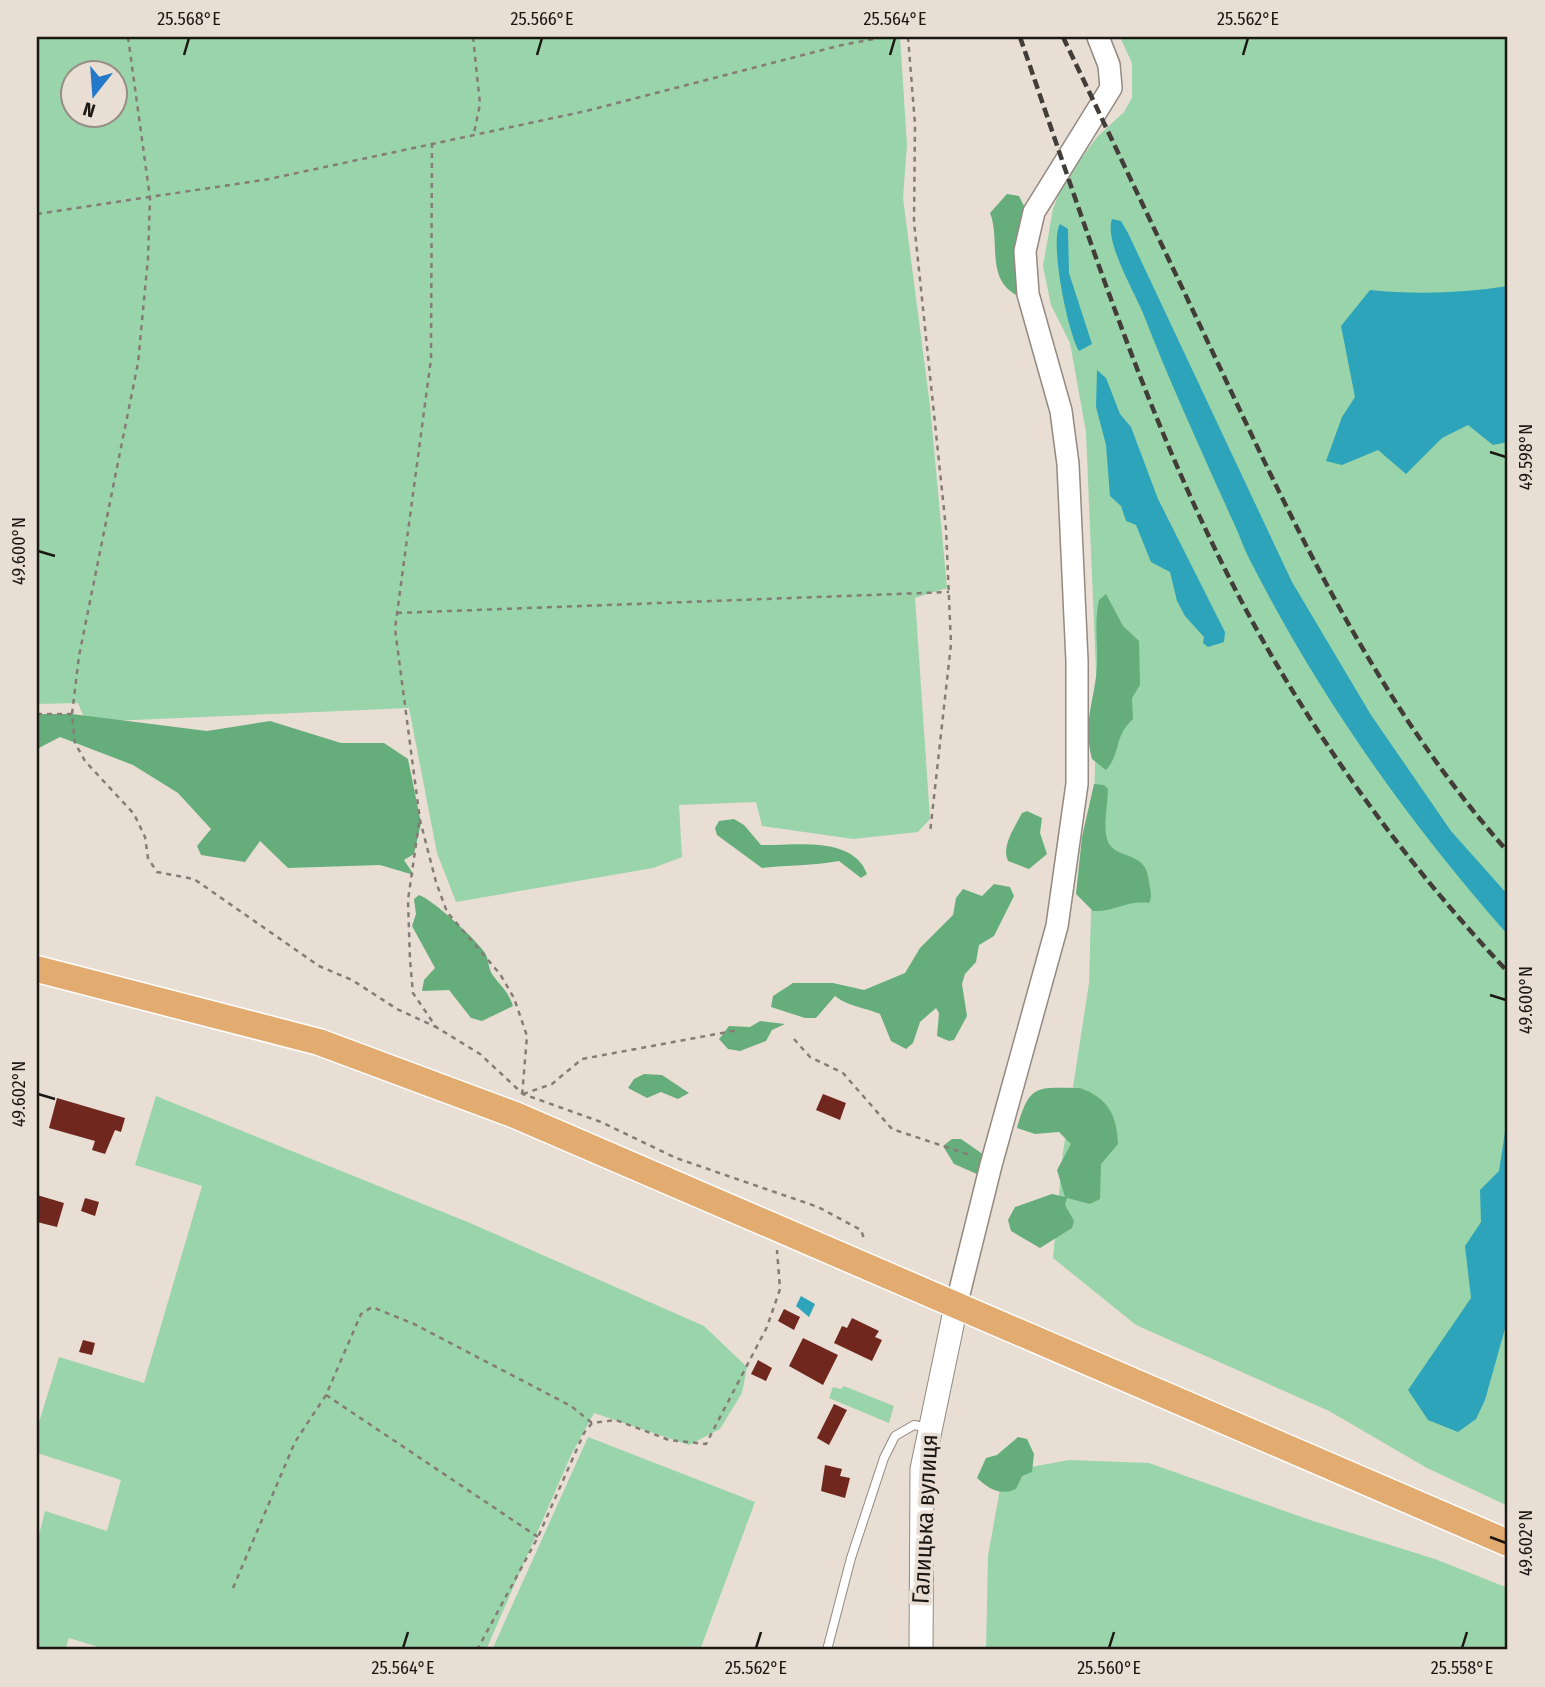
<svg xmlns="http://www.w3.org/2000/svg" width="1545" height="1687" font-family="'Fira Sans Condensed',sans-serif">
	<rect width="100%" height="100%" fill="#e9ded4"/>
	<g fill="#9ad4aa" fill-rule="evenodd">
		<path d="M37,37H900L907,145L903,198L930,406L947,588L915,598L930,819L918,832L853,839L762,826L756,802L679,805L682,857L653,868L456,902L437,853L409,708L86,722L78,703L37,704ZM74,74H116V116H74Z"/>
		<path d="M1120,37H1508V1506L1427,1468L1329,1411L1136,1325L1053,1258L1063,1152L1089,983L1097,695L1086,432L1070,343L1051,305L1043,266L1053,209L1063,183L1097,137L1124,112L1132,98V63Z"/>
		<path d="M156,1096L470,1223L704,1326L747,1367L742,1393L720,1429L689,1445L594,1413L571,1455L486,1650H108L69,1638L65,1650H37V1543L45,1511L107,1531L121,1480L37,1453V1429L59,1357L144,1383L202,1186L135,1165Z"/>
		<path d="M844,1386L894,1406L889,1423L829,1398L833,1387L841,1389Z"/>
		<path d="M588,1437L755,1502L700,1650H492Z"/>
		<path d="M1069,1460L1149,1463L1310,1520L1435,1559L1508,1588V1650H986L988,1556L1003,1472Z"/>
	</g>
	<g fill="#65ae7b">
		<path d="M1007,194L1019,196L1027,212L1019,294L1016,295C985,277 1001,241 990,213Z"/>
		<path d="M1106,594L1123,626L1139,641L1140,685L1132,698L1133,719C1113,737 1122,752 1106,770L1092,759C1082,722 1095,700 1097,666C1098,643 1094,623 1099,600Z"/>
		<path d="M37,714H72L207,731L270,721L341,743H384L408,759L421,823L414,854L404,860L414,875L380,865L288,868L260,841L245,862L201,855L197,846L211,829L178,793L133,765L60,737L37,749Z"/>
		<path d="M1094,784L1104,785L1108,789C1108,803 1103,826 1107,839C1114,862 1147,848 1149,882C1150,891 1153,896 1149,903C1126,900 1116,912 1093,911L1076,894L1082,837Z"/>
		<path d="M1027,811L1042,818L1040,833L1047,854L1029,869L1008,861C1001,846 1015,827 1022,813Z"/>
		<path d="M734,819L744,825L761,845C793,846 853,835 867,874L861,878L839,861C813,866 788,865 762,868L717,835L715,828L719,821Z"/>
		<path d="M994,884L1010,887L1014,896L994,936L979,945L976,962L965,974L962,984L967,1016L954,1040L949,1041L937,1036L939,1013L936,1008L920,1022L913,1043L906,1049L891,1041L880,1014C864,1007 849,1007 835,996L816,1018H805L771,1007L773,996L793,983H833L864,990L905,973L920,948L953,915L956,898L963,889L982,896Z"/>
		<path d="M419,895C432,899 477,940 485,953C489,959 488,968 492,974C501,987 507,989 513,1006L482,1021L471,1018L449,990L422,991L424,980L435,968L412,926L416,914L414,899Z"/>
		<path d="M760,1021L785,1024L772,1030L766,1041L740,1051L728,1049L719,1039L729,1026L750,1027Z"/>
		<path d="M644,1074L662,1075L689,1093L678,1099L661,1092L647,1098L628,1088L634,1079Z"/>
		<path d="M1080,1088C1108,1098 1117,1115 1118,1144L1101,1164L1100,1199L1090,1204L1067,1198L1065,1205L1074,1221L1072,1228L1040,1248L1011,1231L1008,1220L1015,1207L1052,1194L1065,1197L1057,1170L1071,1144L1059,1132L1035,1134L1017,1128C1030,1083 1036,1088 1080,1088Z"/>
		<path d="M952,1139H961L984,1155L983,1170L977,1174L954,1164L943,1146Z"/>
		<path d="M1018,1437L1027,1439L1034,1454L1032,1472L1022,1476L1016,1489C1000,1496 989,1489 977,1478L986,1458L997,1455Z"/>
	</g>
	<g fill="#2da4ba">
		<path d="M1112,219L1121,221L1128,233L1292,582L1371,715L1451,831L1508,895V935C1409,823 1321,699 1253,566C1244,550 1239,533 1231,517C1201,450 1170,383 1143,313C1134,291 1104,241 1112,219Z"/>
		<path d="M1060,224L1068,229L1069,273L1092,344L1079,351C1068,333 1049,242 1060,224Z"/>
		<path d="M1508,286V442L1493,445L1468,425L1442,438L1406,474L1378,450L1342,465L1326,461L1342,417L1355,397L1341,326L1370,290C1417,295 1462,293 1508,286Z"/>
		<path d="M1097,370L1106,378L1120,414L1131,427L1158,499L1225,632L1224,642L1208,647L1203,643L1204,637L1185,616L1177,601L1170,572L1151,562L1136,525L1126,521L1121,506L1110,496L1106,445L1096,407Z"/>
		<path d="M1508,1113V1318L1485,1400L1476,1419L1458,1432L1428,1420L1408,1390L1471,1298L1465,1246L1481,1222L1480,1190L1499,1171Z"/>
		<path d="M801,1296L815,1304L809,1317L796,1306Z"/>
	</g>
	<g fill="#70271e">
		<path d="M823,1094L846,1103L840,1120L816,1110Z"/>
		<path d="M57,1098L125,1118L121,1132L115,1130L105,1154L92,1150L95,1141L49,1128Z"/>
		<path d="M37,1195L64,1203L57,1227L37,1222Z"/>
		<path d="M85,1198L99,1202L95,1216L81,1211Z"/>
		<path d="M784,1309L800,1317L794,1330L778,1321Z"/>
		<path d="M852,1318L879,1331L875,1337L882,1340L872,1361L834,1343L842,1326L847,1328Z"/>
		<path d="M803,1338L838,1355L823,1385L789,1366Z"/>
		<path d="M83,1340L95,1343L92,1355L79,1352Z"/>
		<path d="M758,1360L772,1368L766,1381L751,1374Z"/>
		<path d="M834,1404L847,1410L829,1445L817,1438Z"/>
		<path d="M825,1465L842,1469L840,1476L850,1478L845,1498L821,1491Z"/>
	</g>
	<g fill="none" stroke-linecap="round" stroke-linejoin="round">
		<g stroke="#938980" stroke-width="10">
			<path id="service" d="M827,1650L851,1558L884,1458L895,1436L914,1425L929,1428"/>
		</g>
		<g stroke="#938980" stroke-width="24">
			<path id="tertiary" d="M956,1306L991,1165L1057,926L1077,784V661L1068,464L1061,411L1028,294L1025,251L1034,212L1111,88L1109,65L1098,37"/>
		</g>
		<g stroke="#938980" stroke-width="25">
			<path id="secondary" d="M921,1650L922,1469L956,1306"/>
		</g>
		<g stroke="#fff" stroke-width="29">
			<path id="primary" d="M37,969L319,1042L515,1115L1508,1543"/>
		</g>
		<g stroke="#847c75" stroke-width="2.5" stroke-dasharray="5 5" stroke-linecap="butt">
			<path d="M128,37L150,198L148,258L138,363L79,656L72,714L75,743L85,761L134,814L145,837L148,858L157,872L194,879L319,966L352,980L397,1009L436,1027"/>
			<path d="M473,37L480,104L474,133"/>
			<path d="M908,37L915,124L914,222L946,529L951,644L930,833"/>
			<path d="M432,143L431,359L395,629L420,820L436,882L447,912L500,974L514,998L527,1036L522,1096"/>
			<path d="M37,214L269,179L586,111L842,45L884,37"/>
			<path d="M397,613L949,592"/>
			<path d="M37,714H72"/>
			<path d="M419,823L408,900L410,960L413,993L436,1027L480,1054L523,1094L601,1122L676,1158L818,1207L861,1230L865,1242"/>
			<path d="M794,1039L810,1057L843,1073L892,1129L973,1156"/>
			<path d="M523,1094L552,1084L582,1059L738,1030"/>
			<path d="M326,1395L538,1537"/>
			<path d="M233,1588L295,1442L326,1395L361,1314L372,1307L414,1324L571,1406L592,1423"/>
			<path d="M477,1650L538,1537L584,1433L592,1423L616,1420L669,1440L706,1444L767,1327L780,1289L777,1250"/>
		</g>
		<use href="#service" stroke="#fff" stroke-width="8"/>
		<use href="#tertiary" stroke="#fff" stroke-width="21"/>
		<use href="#secondary" stroke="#fff" stroke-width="23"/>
		<use href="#primary" stroke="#e2ac70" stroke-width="26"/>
		<g stroke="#423d38" stroke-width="4.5" stroke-dasharray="10 5" stroke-linecap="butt">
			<path d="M1020,37C1093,249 1162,470 1277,665C1342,775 1421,880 1508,972"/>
			<path d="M1063,37C1116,148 1169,260 1222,372C1301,541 1383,711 1508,852"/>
		</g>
	</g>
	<path fill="none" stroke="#1b1713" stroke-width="2.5" d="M184,55L189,38M537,55L542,38M890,55L895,38M1243,55L1248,38M1490,452L1506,457M38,551L55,556M1490,995L1506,1000M38,1094L55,1099M1490,1537L1506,1543M403,1648L408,1632M756,1648L761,1632M1109,1648L1114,1632M1462,1648L1467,1632"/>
	<g text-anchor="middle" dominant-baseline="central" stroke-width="7" stroke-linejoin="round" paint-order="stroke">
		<g font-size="24" fill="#1b1713" stroke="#e9ded4">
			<text transform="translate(925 1519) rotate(-87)">Галицька вулиця</text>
		</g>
	</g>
	<rect width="1545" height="1687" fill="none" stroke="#e9ded4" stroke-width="77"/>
	<g transform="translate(94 94) rotate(197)"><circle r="33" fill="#e9ded4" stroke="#978e87" stroke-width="2"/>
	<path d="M0-5L12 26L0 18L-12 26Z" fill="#2379c7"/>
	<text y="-10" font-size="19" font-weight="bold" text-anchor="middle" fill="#1b1713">N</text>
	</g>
	<rect x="38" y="38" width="1468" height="1610" fill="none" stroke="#1b1713" stroke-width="2.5"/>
	<g font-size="18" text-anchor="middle" fill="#1b1713">
		<text x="189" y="25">25.568°E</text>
		<text x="542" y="25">25.566°E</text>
		<text x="895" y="25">25.564°E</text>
		<text x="1248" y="25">25.562°E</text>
		<text transform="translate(1526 457) rotate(-90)" y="6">49.598°N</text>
		<text transform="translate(19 551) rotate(-90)" y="6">49.600°N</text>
		<text transform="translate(1526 1000) rotate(-90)" y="6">49.600°N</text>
		<text transform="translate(19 1094) rotate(-90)" y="6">49.602°N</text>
		<text transform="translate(1526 1543) rotate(-90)" y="6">49.602°N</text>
		<text x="403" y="1674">25.564°E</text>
		<text x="756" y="1674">25.562°E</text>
		<text x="1109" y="1674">25.560°E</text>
		<text x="1462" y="1674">25.558°E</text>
	</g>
</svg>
